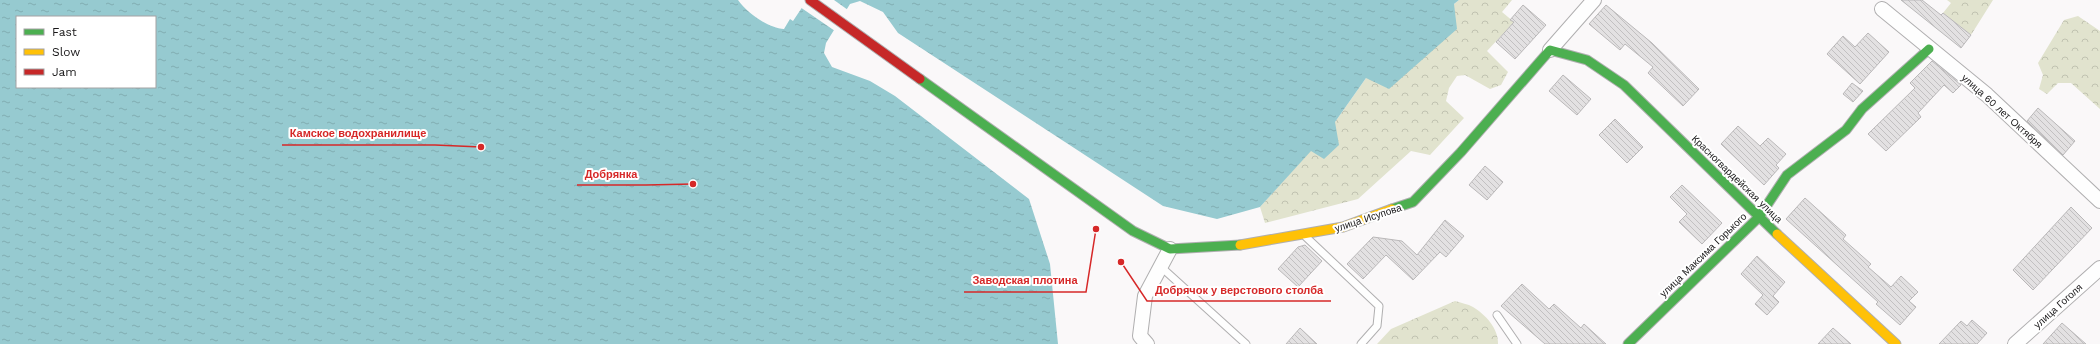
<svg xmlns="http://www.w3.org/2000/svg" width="2100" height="344" font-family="'Work Sans',sans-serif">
	<defs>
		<pattern id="forest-crowns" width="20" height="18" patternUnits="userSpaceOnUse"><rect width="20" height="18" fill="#e1e3ce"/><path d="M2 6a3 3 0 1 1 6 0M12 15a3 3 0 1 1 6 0" fill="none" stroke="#c0c2b0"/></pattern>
		<pattern id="water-ripples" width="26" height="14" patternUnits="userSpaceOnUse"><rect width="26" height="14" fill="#96cad0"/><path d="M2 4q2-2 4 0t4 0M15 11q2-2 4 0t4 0" fill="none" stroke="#81adb2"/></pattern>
		<pattern id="building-back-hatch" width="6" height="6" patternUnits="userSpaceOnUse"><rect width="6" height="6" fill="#e3e1e2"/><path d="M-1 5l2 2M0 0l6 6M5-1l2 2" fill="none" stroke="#c2c0c1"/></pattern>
	</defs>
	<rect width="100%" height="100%" fill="#faf8f9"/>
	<g fill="url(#forest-crowns)">
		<path d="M1459,0H1512L1502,12L1514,22L1487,51L1508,72L1501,85L1490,89L1465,75L1457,76L1449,88L1446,101L1464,118L1430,155L1411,151L1358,199L1265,223L1260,207L1335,122L1366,78Z"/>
		<path d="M1947,0H1993L1971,35L1943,13L1951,3Z"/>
		<path d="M2078,16L2100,31V109L2071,83H2058L2047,94L2039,89L2043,75L2038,63L2064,20Z"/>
		<path d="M1455,301C1461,303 1468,304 1473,307C1485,314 1499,329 1498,344H1377L1391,329Z"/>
	</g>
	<path fill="url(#water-ripples)" fill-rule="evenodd" d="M0,0H738C747,13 768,28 784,29L790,19L793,21L807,0H1459L1454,4L1457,29L1389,89L1366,78L1335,122L1339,145L1324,159L1311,151L1260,207L1217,219L1163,206L898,33L883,12L860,1L850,4L826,43L824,53L832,67L870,81L895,96L1029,199L1050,264L1058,344H0ZM17,17H155V87H17Z"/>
	<path fill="#faf8f9" d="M805,0H834L848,10L835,31L800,7Z"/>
	<g fill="url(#building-back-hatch)" stroke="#bab8b9">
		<path d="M1901,0H1922L1941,15L1943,13L1971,35L1961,48Z"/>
		<path d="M1523,5L1546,25L1515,59L1496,42L1514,22L1510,20Z"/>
		<path d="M1606,5L1652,43L1699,89L1683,106L1648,73L1653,67L1625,44L1620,50L1589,24Z"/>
		<path d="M1868,33L1889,52L1860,84L1827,54L1843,36L1855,47Z"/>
		<path d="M1932,61L1961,85L1953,93L1944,85L1918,113L1921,117L1886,151L1868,134L1915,88L1910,83Z"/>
		<path d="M1563,75L1591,99L1577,115L1549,91Z"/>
		<path d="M1852,83L1863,91L1853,102L1843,94Z"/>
		<path d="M2038,108L2075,141L2063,155L2027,121Z"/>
		<path d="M1615,119L1643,147L1627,163L1599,135Z"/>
		<path d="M1738,126L1760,146L1768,138L1786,154L1776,165L1779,168L1764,185L1721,144Z"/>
		<path d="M1485,166L1503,182L1487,200L1469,185Z"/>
		<path d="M1682,185L1722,223L1702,244L1679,222L1687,214L1670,197Z"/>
		<path d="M1805,198L1846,235L1843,239L1871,264L1868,267L1891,287L1901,276L1918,292L1909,301L1916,307L1900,325L1876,304L1878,302L1786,219Z"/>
		<path d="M2071,207L2092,228L2033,290L2013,270Z"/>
		<path d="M1445,220L1464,236L1446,257L1440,252L1413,280L1386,255L1363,279L1347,264L1373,237L1402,241L1417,255Z"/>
		<path d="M1305,245L1322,261L1298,287L1278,269L1298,247Z"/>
		<path d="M1757,256L1785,282L1773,296L1779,302L1767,315L1755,304L1763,295L1741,274Z"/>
		<path d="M1522,284L1549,309L1554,304L1581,328L1584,324L1606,344H1545L1501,306Z"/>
		<path d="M1972,320L1987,333L1977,344H1939L1961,321L1967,326Z"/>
		<path d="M2062,323L2086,344H2043Z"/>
		<path d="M1300,328L1317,344H1286Z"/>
		<path d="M1833,328L1851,344H1818Z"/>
	</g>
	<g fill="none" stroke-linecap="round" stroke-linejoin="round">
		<g stroke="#b0afb0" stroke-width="9">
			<g id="lane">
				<path d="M1306,237L1379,306L1377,326L1361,344"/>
				<path d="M1160,266L1246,344"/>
				<path d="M1497,315L1517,344"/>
			</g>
		</g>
		<g stroke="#b0afb0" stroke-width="16">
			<g id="street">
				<path d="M1882,9L1987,95L2100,201"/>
				<path d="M1550,50L1594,0"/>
				<path d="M1147,344L1140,336L1145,296L1170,249"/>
				<path d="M2015,344L2100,268"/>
			</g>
		</g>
		<g stroke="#b0afb0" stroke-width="11">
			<g id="fast">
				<path d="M920,79L1133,231L1170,249L1240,245"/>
				<path d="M1392,209L1413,202L1461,152L1550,50L1587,60L1624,85L1777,234"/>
				<path d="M1628,344L1759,217L1787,175L1846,130L1862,109L1929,49"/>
			</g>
		</g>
		<g stroke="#b0afb0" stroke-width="11">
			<g id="slow">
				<path d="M1777,234L1896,344"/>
				<path d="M1240,245L1343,227L1392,209"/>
			</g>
		</g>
		<g stroke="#b0afb0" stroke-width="11">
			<path id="jam" d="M810,0L920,79"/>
		</g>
		<use href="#lane" stroke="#fefefe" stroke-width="7"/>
		<use href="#street" stroke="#fefefe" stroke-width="14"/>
		<use href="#fast" stroke="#4caf50" stroke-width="9"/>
		<use href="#slow" stroke="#ffc107" stroke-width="9"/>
		<use href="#jam" stroke="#c62828" stroke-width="9"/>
	</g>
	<g text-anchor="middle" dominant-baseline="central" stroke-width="4" stroke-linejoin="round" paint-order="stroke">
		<g font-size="10" fill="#181718" stroke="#fff">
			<text transform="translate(2002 111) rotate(42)">улица 60 лет Октября</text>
			<text transform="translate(1737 179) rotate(44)">Красногвардейская улица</text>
			<text transform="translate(1368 218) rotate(-18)">улица Исупова</text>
			<text transform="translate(1703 255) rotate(-44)">улица Максима Горького</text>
			<text transform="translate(2058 306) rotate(-42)">улица Гоголя</text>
		</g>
	</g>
	<path fill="none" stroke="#d62828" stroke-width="1.5" d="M481 147L435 145H282M693 184L646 185H577M1096 229L1086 292H964M1121 262L1147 301H1331"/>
	<g fill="#d62828" stroke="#fff" stroke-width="1.5">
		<circle cx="481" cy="147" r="4"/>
		<circle cx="693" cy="184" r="4"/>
		<circle cx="1096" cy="229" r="4"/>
		<circle cx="1121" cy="262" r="4"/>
	</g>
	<g font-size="11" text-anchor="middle" font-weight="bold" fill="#d62828" stroke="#fff" stroke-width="4" stroke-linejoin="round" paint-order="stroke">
		<text x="358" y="137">Камское водохранилище</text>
		<text x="611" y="178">Добрянка</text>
		<text x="1025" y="284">Заводская плотина</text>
		<text x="1239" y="294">Добрячок у верстового столба</text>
	</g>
	<rect x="16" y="16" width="140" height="72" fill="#ffffff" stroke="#a3a2a3"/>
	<rect x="24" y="29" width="20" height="6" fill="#4caf50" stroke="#a3a2a3"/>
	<text x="52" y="36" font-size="12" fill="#181718">Fast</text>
	<rect x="24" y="49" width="20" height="6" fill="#ffc107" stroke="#a3a2a3"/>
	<text x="52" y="56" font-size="12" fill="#181718">Slow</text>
	<rect x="24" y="69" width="20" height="6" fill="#c62828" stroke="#a3a2a3"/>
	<text x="52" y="76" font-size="12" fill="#181718">Jam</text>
</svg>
